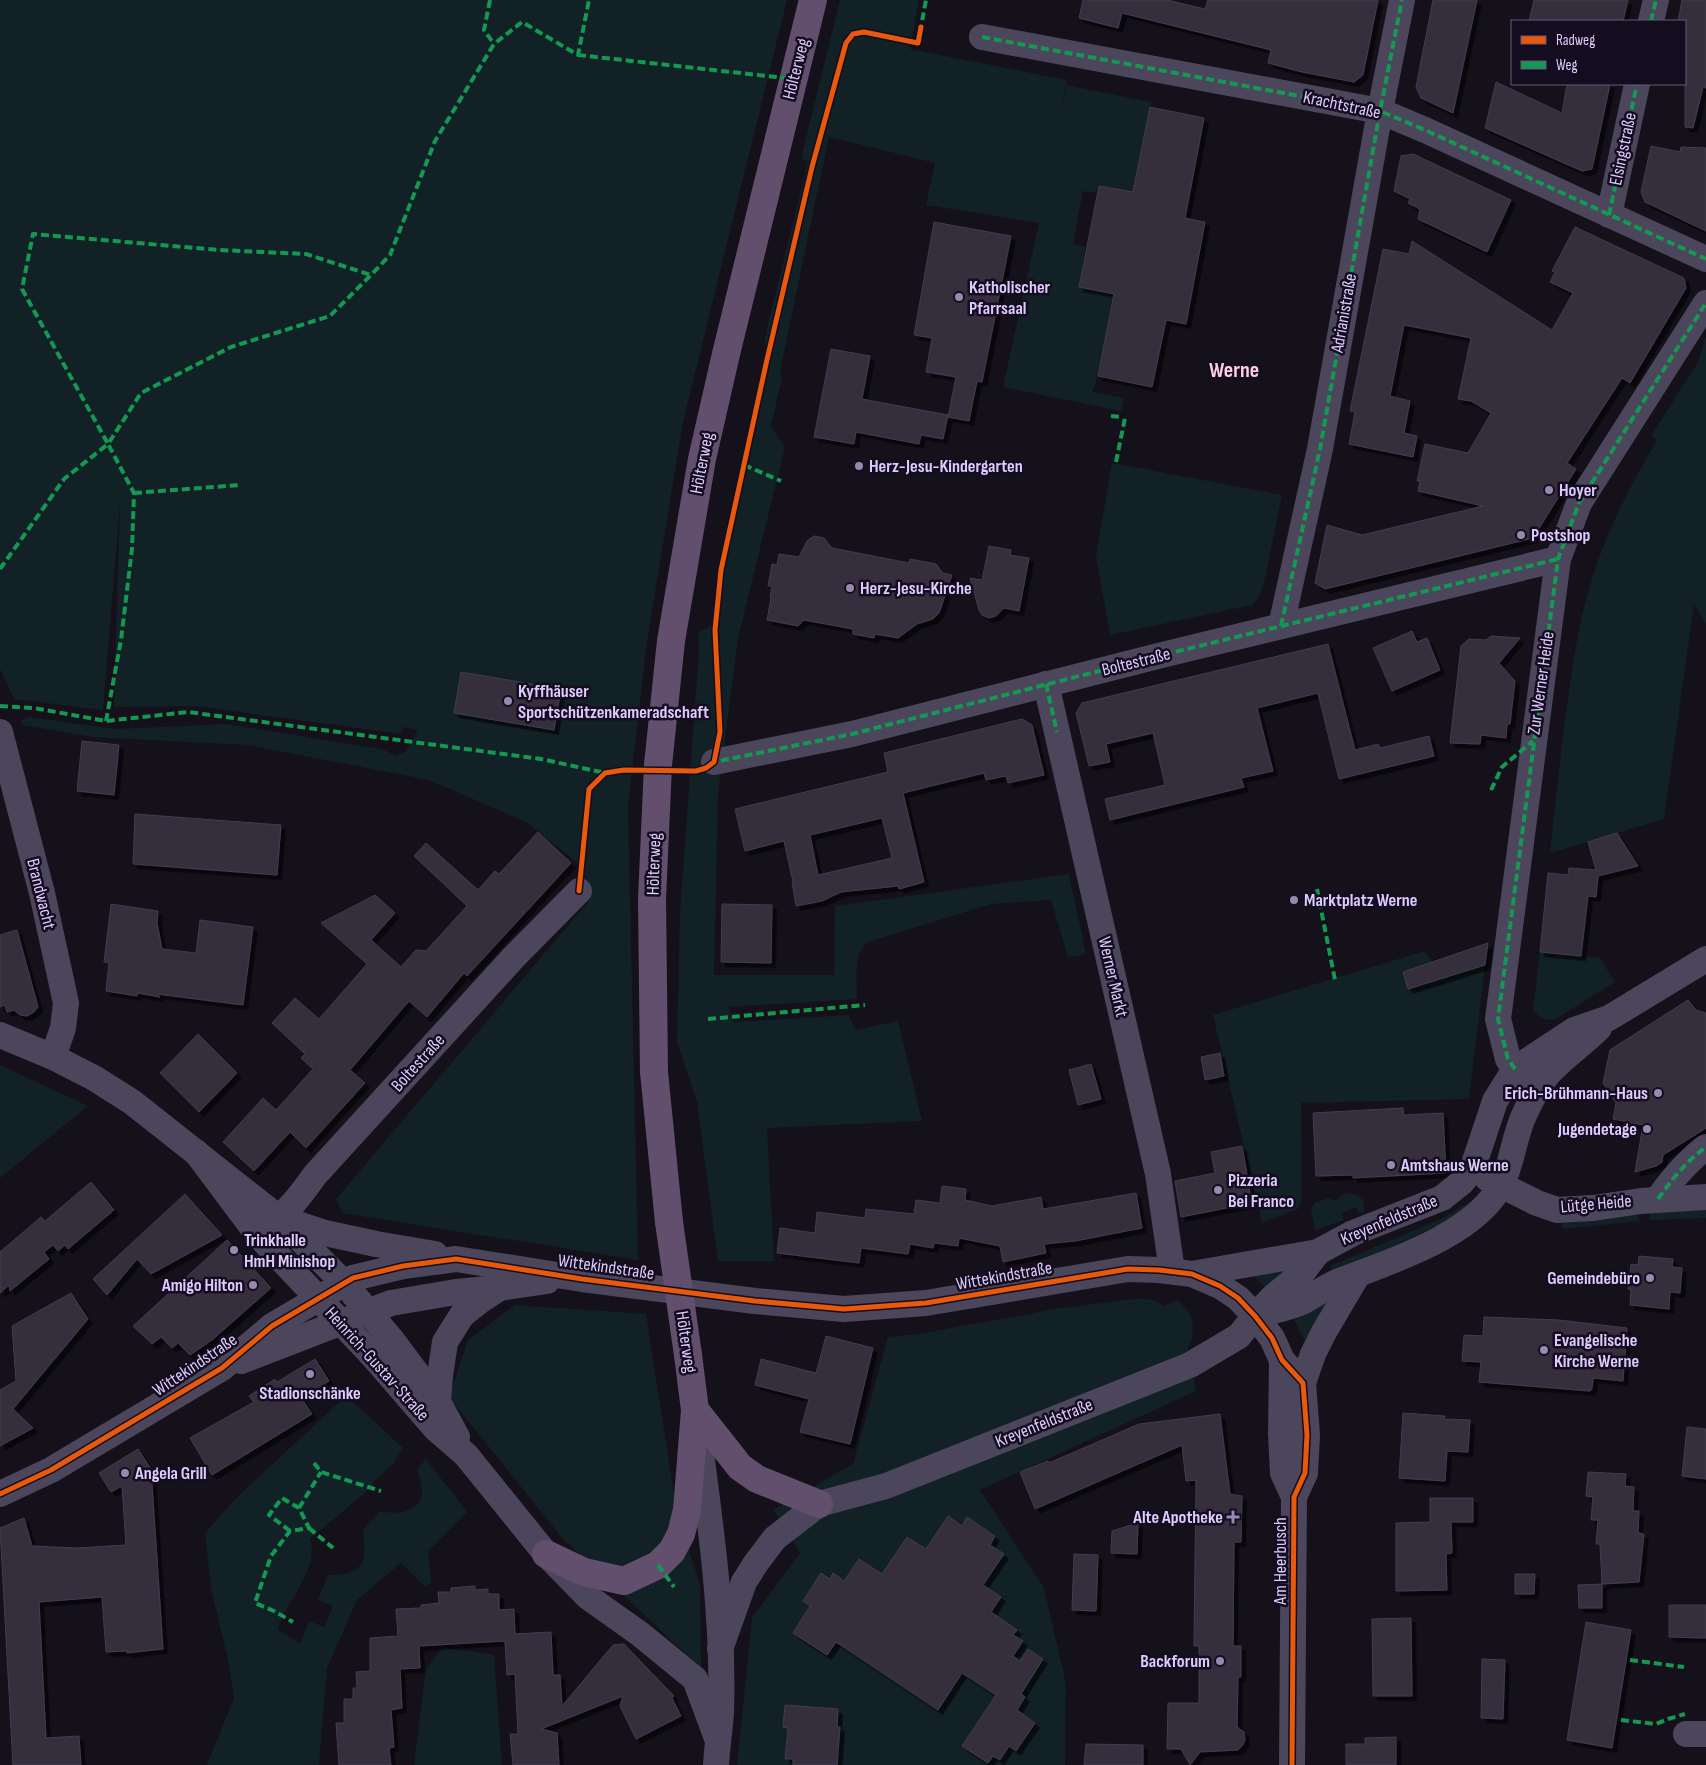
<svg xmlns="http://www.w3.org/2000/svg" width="1706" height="1765" font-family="'Sofia Sans Condensed',sans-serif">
	<defs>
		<filter id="shadow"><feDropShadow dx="4.5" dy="4.5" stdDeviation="0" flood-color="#0009"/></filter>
	</defs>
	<rect width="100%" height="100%" fill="#15111b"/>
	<g fill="#112126">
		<path d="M0,0H787L683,422L647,641L628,806L638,1260L342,1213L336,1199L588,902L578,863L526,822L429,780L247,745L93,737L22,725V720L29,717L116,729L226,724L382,749L397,756L406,751L418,730L403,727L402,734L196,706L114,707L120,504L103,710L14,699L0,669Z"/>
		<path d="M840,0H919L910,49L1067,80L1060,116L1067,85L1151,102L1133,192L1099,186L1095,193L1083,191L1073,244L1085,247L1079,287L1114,294L1098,376L1092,392L1124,398L1121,411L1003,387L1039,223L926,205L935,163L829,137L780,371L782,377L771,426L785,447L738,638L718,793L714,975H834L835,906L1069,874L1086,954L1068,957L1051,900L991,904L868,942C853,952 857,981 857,999L728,1007L734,1022L849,1015L855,1030L898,1021L922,1121L767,1128L774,1261H718L697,1102L677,1042L680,912L699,650L698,632L716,624L719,591L772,353C762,344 765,340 767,328L808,162L801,158Z"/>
		<path d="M1706,337V624L1694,604L1664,819L1550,853C1555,806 1560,759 1566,712C1572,671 1577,629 1589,589C1604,536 1629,487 1657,440L1651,436L1697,364Z"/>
		<path d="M1112,463L1282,495L1264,583L1259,597L1252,605L1110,635L1096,556Z"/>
		<path d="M1425,951L1433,962L1439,979L1485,965L1469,1099L1301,1103L1302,1198L1298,1209L1262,1223L1213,1015Z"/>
		<path d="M1540,952L1600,958L1615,982L1554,1020C1544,1020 1539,1018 1533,1010Z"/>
		<path d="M0,1065L88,1106L0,1178Z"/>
		<path d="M1349,1193L1357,1195L1364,1201L1363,1207L1365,1211L1359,1213L1356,1207L1341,1214L1344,1220L1315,1230L1311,1209L1314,1203L1328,1198L1336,1201L1341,1195Z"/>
		<path d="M1469,1202H1472L1453,1219L1332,1273L1330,1266L1445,1217Z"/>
		<path d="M1706,1210V1218L1650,1220V1213Z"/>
		<path d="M1637,1213L1640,1221L1562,1229V1223Z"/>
		<path d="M1293,1265L1267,1289L1253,1275Z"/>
		<path d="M1330,1297L1305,1341L1294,1320Z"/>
		<path d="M1134,1299C1145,1299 1154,1298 1164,1306L1177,1300L1187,1309L1191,1317L1193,1326L1192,1338L1188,1349L1196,1391L980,1490L1044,1588L1066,1684L1065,1765H737L752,1618L800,1553L773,1510L853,1464L888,1337L918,1334L1061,1308Z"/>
		<path d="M515,1305L646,1314L677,1513L700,1585L701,1668L563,1539L449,1397L468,1340Z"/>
		<path d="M345,1397L361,1409L403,1448L393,1464L374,1481L372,1487L310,1539C320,1568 286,1602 278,1629L300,1644L309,1621L324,1627L333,1606L318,1600L328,1575C364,1574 367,1564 363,1530L380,1511C394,1515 420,1513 422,1493C422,1485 419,1476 417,1469L426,1459L467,1512L428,1551L431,1582L425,1587L401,1563L357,1600L327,1668L319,1765H207L234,1698L228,1660L211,1588L205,1533L237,1497Z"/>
		<path d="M443,1647L494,1655L502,1765H414L426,1669Z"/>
	</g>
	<g fill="#342e3d" stroke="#433b4f" fill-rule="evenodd" filter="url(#shadow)">
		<path d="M1083,0H1167L1205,9L1208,0H1378L1363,75L1354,82L1302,72L1268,63L1271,50L1122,13L1118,28L1079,18Z"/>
		<path d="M1433,0H1477L1453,113L1421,98L1416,87Z"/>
		<path d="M1534,0H1628L1623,21H1529Z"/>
		<path d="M1682,0H1706V88L1703,87L1693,128L1685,127V21H1678Z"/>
		<path d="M1496,82L1562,113L1567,84H1610L1592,169L1582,171L1485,128Z"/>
		<path d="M1150,107L1204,118L1185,218L1205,222L1186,324L1166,320L1152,387L1098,376L1114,294L1079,287L1099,186L1133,192Z"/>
		<path d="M1651,146L1680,152L1681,147L1706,148V231L1645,202L1641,192Z"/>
		<path d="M1413,154L1511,200L1487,252L1418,219L1420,209L1408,203L1410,199L1394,191L1401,156Z"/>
		<path d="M934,222L1011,236L982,382L977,381L969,421L948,417L956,377L926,372L932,338L914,335Z"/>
		<path d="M1575,227L1684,278L1686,288L1630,383L1622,378L1567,463L1576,469L1533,538L1325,589L1315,583L1327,525L1362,535L1483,506L1418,491L1420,481H1417L1425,444L1468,453L1491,413L1471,401L1458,399L1471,338L1404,325L1390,396L1410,401L1404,433L1417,436L1413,457L1349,444L1355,412L1350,411L1383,249L1409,254L1412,241L1552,330L1573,293L1550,282L1555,272L1552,271Z"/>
		<path d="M831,349L870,356L862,399L948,415L943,439L921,435L919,444L856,432L854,444L814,437Z"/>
		<path d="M814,536L824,538L832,548L909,563L910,559L936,564L943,573L952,575L939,613L933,619L917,624L898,638L875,634L874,638L853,634V629L804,620L798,626L767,620L771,598H770L772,586H768L772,564L777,565L779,554L799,557L807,541Z"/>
		<path d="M989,546L1011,550L1010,555L1029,558L1019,611L1004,608L996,616L989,618L982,615L979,610L970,578L982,580Z"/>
		<path d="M1412,631L1417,642L1427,638L1440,670L1392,691L1373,648Z"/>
		<path d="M1491,636L1520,638L1499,663L1515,681L1510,724H1507L1506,738L1481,735L1480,744L1450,743L1461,646L1469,639L1486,640Z"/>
		<path d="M1328,644L1355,750L1378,744L1380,748L1429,736L1434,756L1339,779L1318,693L1257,708L1273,771L1241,778L1244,787L1110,820L1105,799L1165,785L1153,733L1106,744L1110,762L1089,766L1076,713L1082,703Z"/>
		<path d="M461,672L561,689L554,730L454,713Z"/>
		<path d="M1022,719L1032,725L1044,775L1008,783L1006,776L986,780L984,773L903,793L924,882L899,889L898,886L841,892L822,901L796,906L792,882H793L784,841L745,851L735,809L888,772L884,753ZM882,818L892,858L818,875L810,835Z"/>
		<path d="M82,741L119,745L114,795L77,791Z"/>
		<path d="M135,814L281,825L277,875L133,864Z"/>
		<path d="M538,832L571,863L467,976L464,973L427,1017L409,1001L350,1070L365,1083L306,1148L290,1132L254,1171L223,1142L263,1098L276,1110L313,1069L301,1058L305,1054L272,1023L295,998L319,1019L367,964L321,923L375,895L395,913L371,940L401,967L416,950L426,951L467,906L414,856L426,843L478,890L495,871L499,874Z"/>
		<path d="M1617,833L1638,866L1598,876L1596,897L1588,896L1581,956L1540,952L1548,873L1568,875L1569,868L1596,870L1588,842Z"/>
		<path d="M111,904L158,911L157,923L162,949L196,953L200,920L253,927L243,1005L157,994L160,997L137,993V996L106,991L109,963L104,962Z"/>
		<path d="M722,904L772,905L771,963L721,962Z"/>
		<path d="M17,930L38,1007L34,1012L27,1016L20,1015L14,1010L7,1012L5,1005L0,1007V935Z"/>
		<path d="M1488,943L1485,965L1408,989L1403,972Z"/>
		<path d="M1688,1000L1696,1010L1706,1013V1128L1663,1155L1662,1162L1656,1166L1635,1172L1643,1125L1613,1119L1616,1103L1603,1083L1610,1050Z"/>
		<path d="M198,1034L237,1073L199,1112L160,1073Z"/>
		<path d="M1220,1053L1224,1076L1205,1080L1201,1057Z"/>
		<path d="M1091,1064L1101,1099L1078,1105L1069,1070Z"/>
		<path d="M1403,1108L1404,1115L1443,1113L1446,1173L1353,1178V1175L1316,1176L1313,1113Z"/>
		<path d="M1242,1146L1252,1203L1181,1217L1175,1181L1215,1173L1211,1152Z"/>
		<path d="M91,1182L114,1210L68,1249L65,1245L58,1251L53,1245L44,1252L49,1259L10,1291L9,1285L0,1293V1252L41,1217L45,1221Z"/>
		<path d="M942,1186L966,1189L965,1200L992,1206L1041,1197L1043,1209L1136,1193L1142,1228L1075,1241L1044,1244L1046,1253L1003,1262L1000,1246L959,1238L958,1246L934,1243L933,1248L910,1244L908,1254L861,1248L859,1263L777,1253L780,1228L815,1233L817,1212L865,1218L866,1209L914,1214L916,1200L940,1203Z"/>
		<path d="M185,1194L222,1235L151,1274L137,1259L107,1295L93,1279Z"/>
		<path d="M227,1240L271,1288L212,1340L190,1355L178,1343L172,1348L161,1337L152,1344L133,1326Z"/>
		<path d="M1639,1256L1673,1259L1672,1267L1682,1268L1680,1293L1670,1292L1669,1309L1630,1305L1631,1289H1628L1631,1264L1638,1265Z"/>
		<path d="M71,1293L88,1319L13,1409L33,1428L0,1446V1390L16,1381L12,1326Z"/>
		<path d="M1484,1317L1559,1320L1627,1328L1623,1381L1593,1378L1592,1389L1590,1391L1479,1382L1481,1362L1462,1361L1464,1335L1483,1336Z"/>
		<path d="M826,1336L873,1348L850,1444L800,1432L809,1399L755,1385L761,1359L816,1373Z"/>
		<path d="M315,1359L329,1381L301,1398L312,1414L212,1475L190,1438L254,1402L249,1396L275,1379L277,1382Z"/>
		<path d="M1403,1413L1445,1416L1444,1419L1470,1420L1468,1452L1447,1451L1445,1481L1399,1478Z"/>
		<path d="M1220,1414L1230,1494L1242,1496L1241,1542H1234L1233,1646H1241V1677H1238L1237,1727L1244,1732L1245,1740L1242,1746L1238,1750L1200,1752L1190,1765L1181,1749H1167L1168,1703H1199V1646H1194L1196,1480L1186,1481L1182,1445L1035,1509L1020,1472L1048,1461L1049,1463L1139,1424Z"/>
		<path d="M1687,1427L1706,1429V1479L1682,1476Z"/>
		<path d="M138,1449L151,1469L163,1649L127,1653V1651L106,1652L102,1597L39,1602L46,1738L79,1736L81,1765H13L0,1528L24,1518L32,1546L77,1548L126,1545L122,1486L111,1492L99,1473Z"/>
		<path d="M1588,1472L1626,1474L1625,1486L1634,1487L1633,1511H1639L1638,1533L1644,1534L1639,1582L1602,1584L1600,1544H1596L1598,1520H1591L1593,1497L1586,1496Z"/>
		<path d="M1430,1498H1473V1522H1451L1452,1553L1446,1554L1447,1590L1396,1591V1523L1430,1522Z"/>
		<path d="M948,1516L962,1526L967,1517L995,1536L990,1545L1004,1554L983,1585L1001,1597L991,1612L1017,1630L1013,1635L1023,1641L1013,1656L1020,1661L1028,1649L1043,1659L1021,1694L1025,1697L1017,1710L1035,1723L1016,1751L1009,1746L1000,1760L993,1756L988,1763L962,1746L996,1695L962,1673L938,1710L836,1642L827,1655L793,1633L810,1606L803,1601L821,1573L830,1579L833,1573L844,1581L859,1559L882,1574L907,1537L926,1549Z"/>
		<path d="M1138,1523L1137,1554L1111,1553L1112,1531Z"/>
		<path d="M1074,1554L1098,1555L1096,1611L1072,1610Z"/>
		<path d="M1515,1574H1535L1534,1594H1515Z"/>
		<path d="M1602,1584V1608H1579L1578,1585Z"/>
		<path d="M475,1586V1590L488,1589V1594H499V1610L514,1609L515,1634L551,1632L553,1675H560L562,1706L613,1645L624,1644L674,1696L672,1698L681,1716L636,1739L620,1706L623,1696L541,1729L557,1733L559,1765H513L510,1734H518L515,1674L507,1675L505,1641L419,1646L420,1668L400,1669L402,1708L391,1710L394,1747L389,1748L391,1765H339L336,1723H344V1699H353V1688H357L356,1672L370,1671V1638L398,1636L396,1609L421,1608V1605L439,1603L438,1592H451V1588Z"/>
		<path d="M1669,1605H1706V1638L1669,1637Z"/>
		<path d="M1411,1618L1412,1696H1373L1372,1619Z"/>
		<path d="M1586,1622L1631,1630L1612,1748L1567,1740Z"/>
		<path d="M1482,1659L1505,1660L1503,1719L1481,1718Z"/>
		<path d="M785,1705L838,1709L837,1727H840L837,1765H793V1759H785L788,1728L783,1727Z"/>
		<path d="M1396,1737V1765H1346V1744H1365V1738Z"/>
		<path d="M1086,1744L1143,1745V1765H1084Z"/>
	</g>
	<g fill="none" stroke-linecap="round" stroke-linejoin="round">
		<g stroke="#4c465c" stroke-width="26">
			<path d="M1651,21L1656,0"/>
			<path d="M982,37L1380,111L1425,130L1706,259"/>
			<path d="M1609,215L1637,84"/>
			<path d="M1281,626L1320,449L1380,111L1402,0"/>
			<path d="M1046,684L1158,1174L1172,1271"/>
			<path d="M0,732L42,893L66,1003L63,1028L53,1057"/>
			<path d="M714,762L852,734L1162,655L1558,559"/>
			<path d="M0,1035L53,1057L94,1078L132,1102L280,1219L344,1283L392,1340L438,1402L457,1437"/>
			<path d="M1541,1085L1515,1069L1508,1059L1498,1019L1558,559L1579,503L1706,303"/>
			<path d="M196,1152L258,1235L372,1355L436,1429L466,1455L546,1554L588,1597L640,1634L695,1679L718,1741"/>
			<path d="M1487,1178L1537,1203L1557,1210L1593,1208L1641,1201L1706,1197"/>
			<path d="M1658,1199C1672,1179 1686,1162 1706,1147"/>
			<path d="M283,1219L325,1233L376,1244L435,1254"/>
			<path d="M266,1229C287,1213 300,1196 315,1175L513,958L579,891"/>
			<path d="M1192,1274L1318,1252L1353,1233L1442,1198L1462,1182L1472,1170L1495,1101L1515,1069L1574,1030L1609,1018L1706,959"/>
			<path d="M1258,1315C1272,1311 1288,1308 1302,1302C1313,1297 1323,1288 1335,1283C1387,1262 1473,1237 1501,1185C1513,1162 1514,1135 1525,1113C1532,1098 1542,1079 1554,1068C1568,1054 1585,1042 1599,1028"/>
			<path d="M1282,1360L1281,1434L1283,1473L1294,1497"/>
			<path d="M241,1361L391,1303L456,1292L499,1288L547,1281"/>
			<path d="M1303,1383L1313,1354L1324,1332L1357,1276"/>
			<path d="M438,1402L440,1376L445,1342L462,1315L481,1300L498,1289"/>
			<path d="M699,1438C711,1528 724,1620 721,1712C720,1729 717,1747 716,1765"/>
			<path d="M0,1494L51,1470L222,1368L272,1326L353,1278L403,1266L456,1259L582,1279L755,1301L844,1309L926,1303L1128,1269L1159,1270L1192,1274L1220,1286L1238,1298L1255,1316L1272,1338L1282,1360L1303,1383L1307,1435L1305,1473L1294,1497L1292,1765"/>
			<path d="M720,1649L744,1582L756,1563L775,1538L819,1504L886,1486L1190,1365L1239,1336L1255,1316L1273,1297L1302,1273L1318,1252"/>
			<path d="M1686,1734H1706"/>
		</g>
		<g stroke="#624f6d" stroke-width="28">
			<path d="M669,1222L654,1072L652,899L658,765L671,641L702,459L726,354L813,0"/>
			<path d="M695,1410L740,1467L757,1479L819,1504"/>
			<path d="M546,1554L584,1572L624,1581L658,1565L672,1551L681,1534L687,1510L695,1410L688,1355"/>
		</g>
		<path stroke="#624f6d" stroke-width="28" d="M669,1222L688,1355"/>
		<g stroke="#139951" stroke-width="4" stroke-dasharray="8 4" stroke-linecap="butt">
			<path d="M490,0L484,30L494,44"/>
			<path d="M1651,21L1656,0"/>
			<path d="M920,32L926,0"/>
			<path d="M982,37L1380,111L1425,130L1706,259"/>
			<path d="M578,55L794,79"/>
			<path d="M1609,215L1637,84"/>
			<path d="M1111,416L1121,417"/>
			<path d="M1116,462L1125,418"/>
			<path d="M744,465L781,481"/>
			<path d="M134,493L240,485"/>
			<path d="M0,569L64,479L108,444L22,289L33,234L219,250L306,254L371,275"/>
			<path d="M1281,626L1320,449L1380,111L1402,0"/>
			<path d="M1046,684L1057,732"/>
			<path d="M0,706L34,708L106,721L188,712L541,759L605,773"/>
			<path d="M106,721L121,640L132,549L134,493L108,444L141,393L231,347L330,316L371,275L390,255L435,141L494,44L522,22L578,55L589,0"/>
			<path d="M710,765L714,762L852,734L1162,655L1558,559"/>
			<path d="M1491,790L1502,767L1533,741"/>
			<path d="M1317,889L1335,980"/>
			<path d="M708,1019L865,1005"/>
			<path d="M1515,1069L1508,1059L1498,1019L1558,559L1579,503L1706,303"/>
			<path d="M1658,1199C1672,1179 1686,1162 1706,1147"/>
			<path d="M314,1463L321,1472L381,1491"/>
			<path d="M299,1508L321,1472"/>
			<path d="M309,1528L333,1548"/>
			<path d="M290,1531L269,1515L282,1498L299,1508L309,1528L290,1531L271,1556L255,1603L274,1611L293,1622"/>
			<path d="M658,1565L674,1587"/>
			<path d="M1630,1660L1684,1667"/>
			<path d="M1621,1720L1656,1724L1668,1719L1685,1714"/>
		</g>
		<g stroke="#140d1f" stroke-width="8">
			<g id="cycleway">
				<path d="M579,891L589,789L605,773L624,770L696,771L706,768L714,762L720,732L715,630L721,570L766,364L812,167L846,43L853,34L864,32L918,43L921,27"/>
				<path d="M0,1494L51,1470L222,1368L272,1326L353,1278L403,1266L456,1259L582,1279L755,1301L844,1309L926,1303L1128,1269L1159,1270L1192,1274L1220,1286L1238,1298L1255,1316L1272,1338L1282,1360L1303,1383L1307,1435L1305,1473L1294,1497L1292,1765"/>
			</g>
		</g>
		<use href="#cycleway" stroke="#e8590c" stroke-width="5"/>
	</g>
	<g fill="#988aaf" stroke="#140d1f" stroke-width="2">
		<circle cx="959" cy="297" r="5"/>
		<circle cx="859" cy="466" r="5"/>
		<circle cx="1549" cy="490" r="5"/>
		<circle cx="1521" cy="535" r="5"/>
		<circle cx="850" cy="588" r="5"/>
		<circle cx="508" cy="701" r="5"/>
		<circle cx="1294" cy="900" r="5"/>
		<circle cx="1658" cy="1093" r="5"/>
		<circle cx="1647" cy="1129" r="5"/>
		<circle cx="1391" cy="1165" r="5"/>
		<circle cx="1218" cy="1190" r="5"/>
		<circle cx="234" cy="1250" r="5"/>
		<circle cx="1650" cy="1278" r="5"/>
		<circle cx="253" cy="1285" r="5"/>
		<circle cx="1544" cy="1350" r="5"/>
		<circle cx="310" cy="1374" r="5"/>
		<circle cx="125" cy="1473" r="5"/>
		<path d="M1230.5 1509.5h5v5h5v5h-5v5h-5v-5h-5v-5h5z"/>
		<circle cx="1220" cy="1661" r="5"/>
	</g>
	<g text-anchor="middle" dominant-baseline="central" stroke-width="5" stroke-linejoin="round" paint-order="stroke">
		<g font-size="18" fill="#decbfe" stroke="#140d1f">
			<text transform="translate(796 69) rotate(-76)">Hölterweg</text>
			<text transform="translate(1342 105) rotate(12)">Krachtstraße</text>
			<text transform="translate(1623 149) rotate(-78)">Elsingstraße</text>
			<text transform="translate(1344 313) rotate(-80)">Adrianistraße</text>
			<text transform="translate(702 463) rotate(-79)">Hölterweg</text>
			<text transform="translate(1136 662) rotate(-14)">Boltestraße</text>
			<text transform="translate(1541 683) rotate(-82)">Zur Werner Heide</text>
			<text transform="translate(654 864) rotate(-88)">Hölterweg</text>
			<text transform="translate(41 894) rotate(76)">Brandwacht</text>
			<text transform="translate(1113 977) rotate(77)">Werner Markt</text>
			<text transform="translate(418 1063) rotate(-48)">Boltestraße</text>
			<text transform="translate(1596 1204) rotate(-5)">Lütge Heide</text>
			<text transform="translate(1389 1220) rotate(-23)">Kreyenfeldstraße</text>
			<text transform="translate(606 1267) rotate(8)">Wittekindstraße</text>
			<text transform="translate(1004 1276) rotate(-10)">Wittekindstraße</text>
			<text transform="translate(686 1342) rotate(82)">Hölterweg</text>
			<text transform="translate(377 1364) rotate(48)">Heinrich-Gustav-Straße</text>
			<text transform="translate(195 1365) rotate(-34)">Wittekindstraße</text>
			<text transform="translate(1044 1423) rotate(-22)">Kreyenfeldstraße</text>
			<text transform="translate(1280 1561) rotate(-90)">Am Heerbusch</text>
		</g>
		<g font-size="18" font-weight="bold" fill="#decbfe" stroke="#140d1f" text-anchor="start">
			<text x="969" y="287">Katholischer<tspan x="969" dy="21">Pfarrsaal</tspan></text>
			<text x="869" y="466">Herz-Jesu-Kindergarten</text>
			<text x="1559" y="490">Hoyer</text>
			<text x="1531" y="535">Postshop</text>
			<text x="860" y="588">Herz-Jesu-Kirche</text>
			<text x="518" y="691">Kyffhäuser<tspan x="518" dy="21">Sportschützenkameradschaft</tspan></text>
			<text x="1304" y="900">Marktplatz Werne</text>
			<text x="1648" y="1093" text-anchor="end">Erich-Brühmann-Haus</text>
			<text x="1637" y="1129" text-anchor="end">Jugendetage</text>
			<text x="1401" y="1165">Amtshaus Werne</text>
			<text x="1228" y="1180">Pizzeria<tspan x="1228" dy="21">Bei Franco</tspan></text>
			<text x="244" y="1240">Trinkhalle<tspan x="244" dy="21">HmH Minishop</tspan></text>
			<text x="1640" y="1278" text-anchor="end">Gemeindebüro</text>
			<text x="243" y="1285" text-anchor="end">Amigo Hilton</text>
			<text x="1554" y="1340">Evangelische<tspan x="1554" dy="21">Kirche Werne</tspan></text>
			<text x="310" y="1393" text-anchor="middle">Stadionschänke</text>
			<text x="135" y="1473">Angela Grill</text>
			<text x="1223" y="1517" text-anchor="end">Alte Apotheke</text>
			<text x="1210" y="1661" text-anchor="end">Backforum</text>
		</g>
		<g font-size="22" font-weight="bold" fill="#fecde0" stroke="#140d1f">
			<text x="1234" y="370">Werne</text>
		</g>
	</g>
	<rect x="1511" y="20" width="175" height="65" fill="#140d1f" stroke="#655978"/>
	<rect x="1521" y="36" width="25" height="8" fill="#e8590c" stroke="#655978"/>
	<text x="1556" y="45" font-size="15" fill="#decbfe">Radweg</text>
	<rect x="1521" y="61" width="25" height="8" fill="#139951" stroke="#655978"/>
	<text x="1556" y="70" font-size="15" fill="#decbfe">Weg</text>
</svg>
